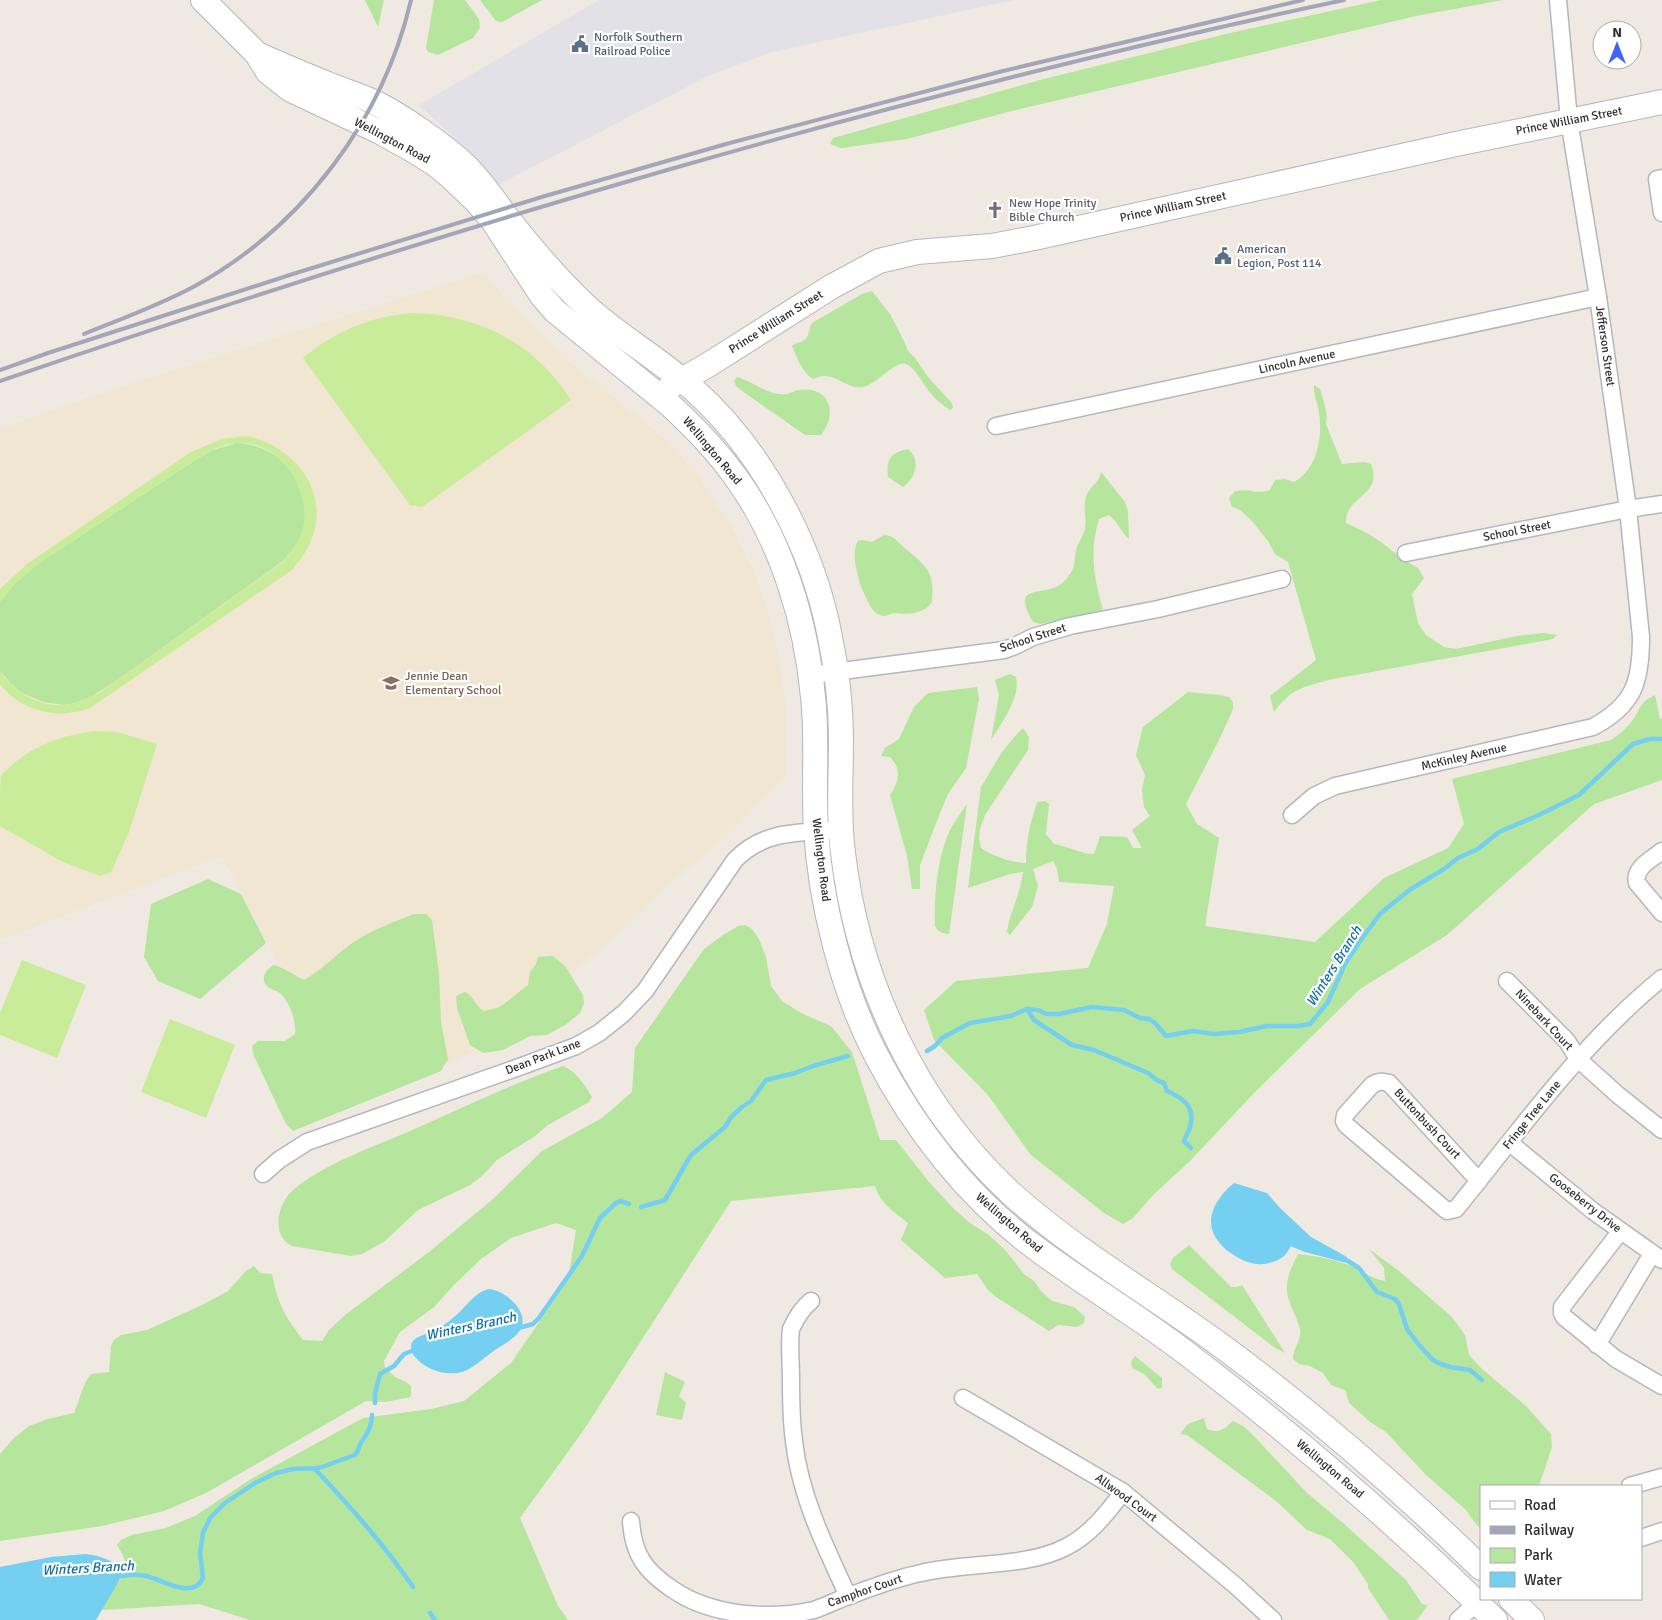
<svg xmlns="http://www.w3.org/2000/svg" width="1662" height="1620" font-family="Signika,sans-serif">
	<rect width="100%" height="100%" fill="#efe9e1"/>
	<path fill="#e3e1e8" d="M599,0H1014L772,52L708,76L498,185L471,153L419,105Z"/>
	<path fill="#f0e6d1" d="M484,272L515,310L560,354L645,422L676,451L697,475L731,525L753,569L764,599L779,657L786,710V778L503,1038L353,1105L222,856L0,940V429L89,397Z"/>
	<g fill="#b6e59e">
		<path d="M365,0H384L378,27Z"/>
		<path d="M434,0H465L479,19L480,28L473,38L438,55L428,52L426,48Z"/>
		<path d="M480,0H542L502,22L496,21Z"/>
		<path d="M1381,0H1503L1416,16L1008,112L907,139L841,148L830,144L833,138L1040,80L1230,33Z"/>
		<path d="M872,291L890,314L904,341L908,351L915,358L928,377L951,402L953,407L951,410C942,406 932,396 926,387C921,380 915,368 906,364C895,360 876,385 863,387C844,390 834,368 813,379C802,373 797,357 792,346C796,342 798,344 803,341C810,337 808,329 812,323L862,294Z"/>
		<path d="M737,377C752,381 765,393 780,394C786,395 790,393 795,391C810,387 825,391 829,406C832,418 827,426 821,435H805L742,391L736,386L734,381Z"/>
		<path d="M1314,385L1320,389L1324,402L1327,416L1326,424L1342,464L1364,462L1371,464C1384,496 1344,496 1346,523C1356,528 1366,532 1375,538C1390,548 1402,560 1418,568L1424,578L1412,594L1418,623L1426,635L1444,647L1456,649L1517,636L1543,633L1557,635L1553,639L1333,679C1306,686 1291,688 1274,712L1270,696L1316,660L1288,562L1275,554L1268,541L1252,521L1240,510L1232,507L1229,498L1235,491C1251,488 1254,495 1270,490L1275,480L1285,479L1294,482C1317,470 1323,437 1319,412C1318,403 1313,395 1314,385Z"/>
		<path d="M236,443C270,444 296,466 303,500C305,509 306,518 304,527C299,543 291,553 279,564L113,683L90,697L75,703L64,705L43,702L20,692L11,684L0,671V602L14,584L41,562L194,461L211,451Z"/>
		<path d="M908,449C921,460 916,478 903,487L888,477C886,459 890,453 908,449Z"/>
		<path d="M1101,472L1125,502L1128,511L1129,539C1121,532 1118,522 1109,515L1099,519C1089,552 1094,578 1103,610L1041,624L1033,622C1011,584 1039,596 1058,586C1062,584 1067,579 1069,575C1076,567 1074,559 1076,550C1078,542 1084,536 1085,528C1087,517 1082,505 1087,494C1092,484 1099,483 1101,472Z"/>
		<path d="M884,535C894,535 898,543 906,549C927,566 935,573 932,602C924,614 907,615 895,613C891,613 887,616 883,616C879,615 875,613 873,610C863,597 848,556 858,541L862,540L872,542Z"/>
		<path d="M1010,674L1016,677C1021,697 1001,724 991,740L999,695L995,680Z"/>
		<path d="M977,687L979,699L966,768L948,794L940,813L920,865V889H912L907,856L890,795C899,782 902,769 890,757L881,756L885,748L899,739L914,707L928,693Z"/>
		<path d="M1188,692L1220,695L1229,697L1233,702V709L1221,736L1186,804L1197,824L1219,838L1205,926L1315,942L1384,878L1448,848L1464,824L1452,779L1611,740C1620,734 1628,727 1634,718C1643,705 1639,703 1655,695L1660,719L1662,718V780L1594,804L1447,935L1360,989L1254,1093L1190,1161L1153,1195L1133,1218L1123,1224L1104,1213L1030,1154L988,1095L934,1040L924,1010L956,981L1088,968L1107,924L1114,886L1059,882L1057,869L1053,861L1033,869L1038,886L1032,907L1010,935L1007,932C1010,911 1021,893 1023,872L1010,874L968,888L981,787L1002,752L1016,735L1023,728L1029,737L1028,750L985,815L980,829L979,838L981,848C992,856 1013,863 1026,863C1026,839 1030,825 1037,802L1045,801L1049,804L1046,834L1054,844C1068,846 1080,854 1094,854L1100,836L1127,837L1133,848H1142L1132,830L1150,816L1144,807L1142,790L1145,775L1136,755L1143,727Z"/>
		<path d="M967,804L949,934C942,933 939,933 935,926C934,897 937,858 950,830C955,821 961,812 967,804Z"/>
		<path d="M208,879L241,894L266,943L200,999L158,981L144,957L151,904Z"/>
		<path d="M414,914H426L432,920L439,974L441,1022L448,1059L441,1071L293,1131L286,1124L254,1056L252,1046L258,1041H285L295,1034C297,1023 289,1001 281,994C277,990 271,990 268,987C259,979 266,969 274,965C285,968 293,975 304,980C324,969 338,952 357,940C374,929 394,922 414,914Z"/>
		<path d="M745,925L752,929L759,939L766,957L771,986L782,1001L801,1013L831,1026L852,1052L880,1140H896L929,1182L954,1209L970,1223L989,1235L1006,1251L1024,1274L1034,1281L1041,1291L1052,1301L1074,1307L1085,1317L1084,1323L1077,1327L1058,1325L1049,1331L996,1297L988,1290L977,1274L945,1278L901,1240L908,1223C894,1212 880,1203 875,1186L731,1201L583,1431L520,1518L558,1606L568,1620H250L199,1604L102,1610L109,1596L127,1570L123,1555L117,1545L121,1540L132,1535L166,1528L195,1516L251,1479L363,1418L431,1409L464,1401L511,1363L568,1280L576,1230L556,1223L511,1238L481,1259L454,1285L434,1307L400,1332L384,1361L385,1367L395,1377L406,1382L411,1386V1397L385,1402L366,1401L206,1493L164,1511L102,1526L0,1541V1454L13,1439L29,1426L48,1419L74,1413C80,1400 82,1385 91,1374L109,1372L111,1346L114,1340L121,1335L147,1330L204,1304L228,1291L246,1271L254,1266L260,1273L272,1274C278,1304 284,1315 303,1340L322,1341L329,1330L345,1315L429,1252L493,1199L542,1151L602,1118L632,1092L635,1048L704,949L723,935L738,926Z"/>
		<path d="M553,956L565,966L583,995L584,1003L580,1013L565,1025L547,1035L530,1036L503,1050L483,1053L470,1045L457,1008L456,996L465,992C475,997 473,1004 484,1011L500,1007L528,985L530,972L536,964L538,957Z"/>
		<path d="M563,1066C576,1071 585,1085 592,1097L589,1102L548,1125L535,1136L497,1160L482,1176L470,1185L418,1210L385,1241L362,1254L351,1256L292,1246C271,1236 277,1205 292,1191C323,1164 371,1148 410,1131C460,1109 511,1084 563,1066Z"/>
		<path d="M1189,1245L1231,1287H1237L1242,1285L1285,1353L1274,1347L1172,1269L1170,1264L1173,1258Z"/>
		<path d="M1369,1249L1399,1271L1452,1317L1465,1335L1469,1355L1482,1369L1526,1406L1551,1434L1552,1447L1539,1486H1481V1529L1475,1523L1466,1510L1426,1475L1386,1432L1370,1422L1349,1403L1345,1390L1331,1385L1323,1373L1310,1366L1299,1364L1293,1359C1293,1347 1302,1341 1300,1329C1297,1316 1288,1304 1287,1291C1286,1277 1292,1266 1298,1254C1315,1256 1333,1259 1349,1265C1361,1270 1372,1279 1385,1281L1384,1268Z"/>
		<path d="M1135,1356L1162,1378V1388L1158,1389L1144,1374L1132,1368L1131,1362Z"/>
		<path d="M665,1372L685,1382L679,1396L686,1403L682,1420L656,1415Z"/>
		<path d="M1204,1418L1207,1429C1220,1434 1224,1429 1233,1421L1243,1426L1252,1434L1307,1493L1343,1523L1406,1580L1422,1604L1428,1605L1417,1620H1389L1368,1588V1584L1353,1562L1330,1539L1307,1530L1276,1501L1187,1435L1180,1434L1188,1424Z"/>
	</g>
	<g fill="#c9ec9a">
		<path d="M413,313C480,315 534,343 571,400L422,507L410,505L303,358C335,331 372,316 413,313Z"/>
		<path d="M246,436C293,445 330,490 312,538C308,550 300,560 292,570L90,708C58,720 22,712 0,684V671C12,692 42,708 66,705C77,703 88,698 99,693L279,565C291,553 302,540 304,523C309,485 277,439 236,443C220,444 207,453 194,461L41,562L14,584L0,602V589L27,564L191,452L222,439Z"/>
		<path d="M96,731L117,732L157,744L129,832L111,872L100,876L61,861L0,826C0,817 0,783 1,776C3,772 8,769 12,765C36,744 64,735 96,731Z"/>
		<path d="M22,960L86,985L57,1058L0,1035V1013Z"/>
		<path d="M170,1019L235,1045L206,1118L141,1092Z"/>
	</g>
	<g fill="#75cff0">
		<path d="M1234,1183L1267,1193L1280,1208L1311,1237L1347,1257L1348,1261L1292,1245C1289,1248 1287,1254 1283,1257C1276,1262 1265,1265 1257,1264C1238,1262 1211,1243 1211,1222C1211,1206 1223,1192 1234,1183Z"/>
		<path d="M489,1289C504,1290 529,1310 521,1328C517,1338 503,1344 495,1350C486,1356 477,1365 467,1370C450,1378 427,1371 415,1357C411,1352 409,1344 414,1340C419,1335 429,1334 435,1330C442,1327 448,1322 454,1317C465,1309 474,1292 489,1289Z"/>
		<path d="M86,1554C99,1556 114,1559 122,1572L119,1581L96,1620H0V1567L51,1557Z"/>
	</g>
	<g fill="none" stroke-linecap="round" stroke-linejoin="round">
		<g stroke="#75cff0" stroke-width="4.5">
			<path d="M1027,1009L1034,1020L1072,1045L1094,1050L1148,1073L1158,1081L1164,1083L1167,1091C1183,1098 1196,1107 1190,1127C1189,1132 1185,1136 1184,1141L1191,1148"/>
			<path d="M927,1051L935,1046L942,1038L970,1023L1011,1016L1027,1009L1038,1010L1046,1014H1059L1092,1007L1124,1010L1140,1018L1149,1019L1155,1023L1166,1036L1193,1031L1214,1034L1239,1032L1267,1026H1298L1310,1024L1328,1002L1345,964L1360,941L1380,914L1392,904L1411,889L1444,869L1458,858L1478,849L1499,832L1539,815L1579,795L1633,744L1650,739H1662"/>
			<path d="M641,1207L665,1200L691,1155L725,1127L731,1117L742,1107L751,1101L766,1080L795,1073L813,1066L848,1056"/>
			<path d="M1287,1242L1303,1249L1348,1261L1359,1268L1377,1292L1395,1299L1399,1304L1407,1329L1419,1345L1433,1360L1441,1364L1450,1367L1470,1370L1482,1380"/>
			<path d="M515,1329L533,1324L539,1318L582,1256L600,1218L616,1203L620,1201L629,1204"/>
			<path d="M375,1403V1394L380,1374L394,1366L404,1354L417,1349"/>
			<path d="M315,1469C350,1506 384,1544 413,1587"/>
			<path d="M114,1577C125,1576 135,1573 146,1576C161,1579 193,1601 203,1578L200,1553L203,1533L210,1518L225,1503L255,1483L276,1473L293,1469L319,1468L355,1455C359,1451 359,1445 362,1441C369,1432 372,1425 372,1415"/>
			<path d="M430,1613L435,1620"/>
		</g>
		<g stroke="#b4b7c1" stroke-width="19">
			<g id="street">
				<path d="M1662,178L1657,179L1662,213"/>
				<path d="M996,426L1598,297"/>
				<path d="M1406,553L1628,509L1662,504"/>
				<path d="M811,675L1004,650L1015,646L1033,637L1070,626L1158,609L1282,579"/>
				<path d="M1292,815L1314,796L1335,786L1593,727C1634,705 1641,682 1641,637L1628,509L1598,297L1569,120L1558,0"/>
				<path d="M1662,851C1652,859 1633,868 1637,883L1662,913"/>
				<path d="M1507,981L1567,1041L1578,1059L1618,1095L1662,1130"/>
				<path d="M1510,1143L1593,1211L1662,1260"/>
				<path d="M263,1174L279,1160L307,1142L522,1066L576,1046L599,1033L624,1013L645,991L735,860C765,829 801,833 841,830"/>
				<path d="M1479,1181L1389,1083C1382,1081 1378,1081 1372,1085L1345,1115L1344,1121L1346,1125L1447,1211L1456,1209C1520,1130 1582,1043 1662,978"/>
				<path d="M1620,1232L1562,1307V1313L1564,1317L1616,1359L1662,1386"/>
				<path d="M811,1301C801,1309 796,1318 791,1329C789,1346 791,1363 791,1379C791,1400 791,1420 794,1441C800,1496 825,1546 848,1596"/>
				<path d="M1597,1345L1652,1254"/>
				<path d="M963,1398L1123,1492L1236,1586L1273,1620"/>
				<path d="M1630,1486L1662,1477"/>
				<path d="M631,1521C633,1554 645,1571 672,1589C711,1616 768,1620 814,1610C826,1606 837,1600 849,1596C873,1587 896,1578 921,1573C966,1562 1026,1568 1066,1547C1090,1535 1107,1513 1123,1492"/>
				<path d="M1641,1538L1662,1531"/>
				<path d="M1458,1620L1481,1599"/>
			</g>
		</g>
		<g stroke="#b4b7c1" stroke-width="26">
			<g id="secondary">
				<path d="M203,0L257,54L268,72L291,90L380,132L416,152L435,164L452,178L476,201L493,221L542,296L555,311L670,405C694,427 718,452 737,479C782,542 806,621 813,697C818,741 813,785 816,829C820,901 842,989 875,1053C914,1129 969,1199 1037,1249C1087,1286 1141,1318 1190,1356C1297,1438 1399,1526 1495,1620"/>
				<path d="M259,55C284,66 310,77 335,87C348,92 361,96 374,102C402,116 444,145 466,166C481,181 493,198 505,215C530,247 557,279 587,307C620,337 659,359 693,389C762,450 813,547 830,637C837,671 841,705 841,740C841,777 838,815 843,853C853,938 882,1021 928,1094C952,1131 981,1166 1014,1196C1078,1253 1154,1296 1223,1347C1314,1414 1400,1489 1481,1568"/>
				<path d="M671,386L708,365L831,287L879,261L917,252L992,246L1034,238L1456,144L1662,102"/>
				<path d="M1511,1599L1532,1620"/>
			</g>
		</g>
		<use href="#street" stroke="#fff" stroke-width="16"/>
		<use href="#secondary" stroke="#fff" stroke-width="24"/>
		<g stroke="#a3a6b8" stroke-width="4">
			<path d="M84,334C121,319 160,305 195,286C303,226 383,120 411,0"/>
			<path d="M0,370L48,353L296,273L545,196L726,144L1003,71L1303,0"/>
			<path d="M0,381C441,230 888,97 1344,0"/>
		</g>
	</g>
	<defs>
		<g id="civic-bare" transform="scale(1.35)"><path d="M-.6-6.5H3V-4.5H.6V-3L4-1V1h2V6H-6V1h2V-1L-.6-3ZM-1.2 2.5V6h2.4V2.5Z" fill="#5c6f8a" stroke="#fff" stroke-width="2.5" paint-order="stroke"/></g>
		<g id="church-bare" transform="scale(1.35)"><path d="M-1.2-6h2.4v3.5h3.3v2.4h-3.3V6h-2.4V-.1h-3.3v-2.4h3.3Z" fill="#6b7280" stroke="#fff" stroke-width="2.5" paint-order="stroke"/></g>
		<g id="school-bare" transform="scale(1.35)"><path d="M0-5L7-2L0 1L-7-2ZM-4 1L0 2.5L4 1V4Q0 6-4 4Z" fill="#8d6e63" stroke="#fff" stroke-width="2.5" paint-order="stroke"/></g>
	</defs>
	<g fill-rule="evenodd">
		<use href="#civic-bare" x="580" y="44"/>
		<use href="#church-bare" x="995" y="210"/>
		<use href="#civic-bare" x="1223" y="256"/>
		<use href="#school-bare" x="391" y="683"/>
	</g>
	<g text-anchor="middle" dominant-baseline="central" stroke-width="4.5" stroke-linejoin="round" paint-order="stroke">
		<g font-size="12" fill="#4e5e75" stroke="#fff" text-anchor="start">
			<text x="594" y="37">Norfolk Southern<tspan x="594" dy="14">Railroad Police</tspan></text>
			<text x="1237" y="249">American<tspan x="1237" dy="14">Legion, Post 114</tspan></text>
		</g>
		<g font-size="12" fill="#2e2e2e" stroke="#fff">
			<text transform="translate(1569 121) rotate(-11)">Prince William Street</text>
			<text transform="translate(392 141) rotate(28)">Wellington Road</text>
			<text transform="translate(1173 207) rotate(-12)">Prince William Street</text>
			<text transform="translate(776 322) rotate(-32)">Prince William Street</text>
			<text transform="translate(1605 346) rotate(82)">Jefferson Street</text>
			<text transform="translate(1297 362) rotate(-12)">Lincoln Avenue</text>
			<text transform="translate(712 451) rotate(50)">Wellington Road</text>
			<text transform="translate(1517 531) rotate(-11)">School Street</text>
			<text transform="translate(1033 638) rotate(-18)">School Street</text>
			<text transform="translate(1464 757) rotate(-13)">McKinley Avenue</text>
			<text transform="translate(821 860) rotate(83)">Wellington Road</text>
			<text transform="translate(1544 1020) rotate(47)">Ninebark Court</text>
			<text transform="translate(543 1057) rotate(-21)">Dean Park Lane</text>
			<text transform="translate(1532 1115) rotate(-51)">Fringe Tree Lane</text>
			<text transform="translate(1427 1124) rotate(47)">Buttonbush Court</text>
			<text transform="translate(1585 1203) rotate(38)">Gooseberry Drive</text>
			<text transform="translate(1009 1223) rotate(41)">Wellington Road</text>
			<text transform="translate(1330 1469) rotate(40)">Wellington Road</text>
			<text transform="translate(1126 1498) rotate(36)">Allwood Court</text>
			<text transform="translate(865 1591) rotate(-19)">Camphor Court</text>
		</g>
		<g font-size="12" fill="#5b616d" stroke="#fff" text-anchor="start">
			<text x="1009" y="203">New Hope Trinity<tspan x="1009" dy="14">Bible Church</tspan></text>
		</g>
		<g font-size="12" fill="#785e54" stroke="#fff" text-anchor="start">
			<text x="405" y="676">Jennie Dean<tspan x="405" dy="14">Elementary School</tspan></text>
		</g>
		<g font-size="14" font-style="italic" fill="#0d6fa3" stroke="#fff">
			<text transform="translate(1334 966) rotate(-58)">Winters Branch</text>
			<text transform="translate(471 1326) rotate(-12)">Winters Branch</text>
			<text transform="translate(88 1568) rotate(-3)">Winters Branch</text>
		</g>
	</g>
	<rect x="1480" y="1485" width="162" height="115" fill="#ffffff" stroke="#ababab"/>
	<rect x="1490" y="1501" width="25" height="8" fill="#ffffff" stroke="#ababab"/>
	<text x="1524" y="1510" font-size="15" fill="#2e2e2e">Road</text>
	<rect x="1490" y="1526" width="25" height="8" fill="#a3a6b8" stroke="#ababab"/>
	<text x="1524" y="1535" font-size="15" fill="#2e2e2e">Railway</text>
	<rect x="1490" y="1548" width="25" height="15" fill="#b6e59e" stroke="#ababab"/>
	<text x="1524" y="1560" font-size="15" fill="#2e2e2e">Park</text>
	<rect x="1490" y="1572" width="25" height="15" fill="#75cff0" stroke="#ababab"/>
	<text x="1524" y="1585" font-size="15" fill="#2e2e2e">Water</text>
	<g transform="translate(1617 45)"><circle r="24" fill="#ffffff" stroke="#ababab"/>
	<path d="M0-4L9 19L0 12L-9 19Z" fill="#4264fb"/>
	<text y="-8" font-size="14" font-weight="bold" text-anchor="middle" fill="#2e2e2e">N</text>
	</g>
</svg>
